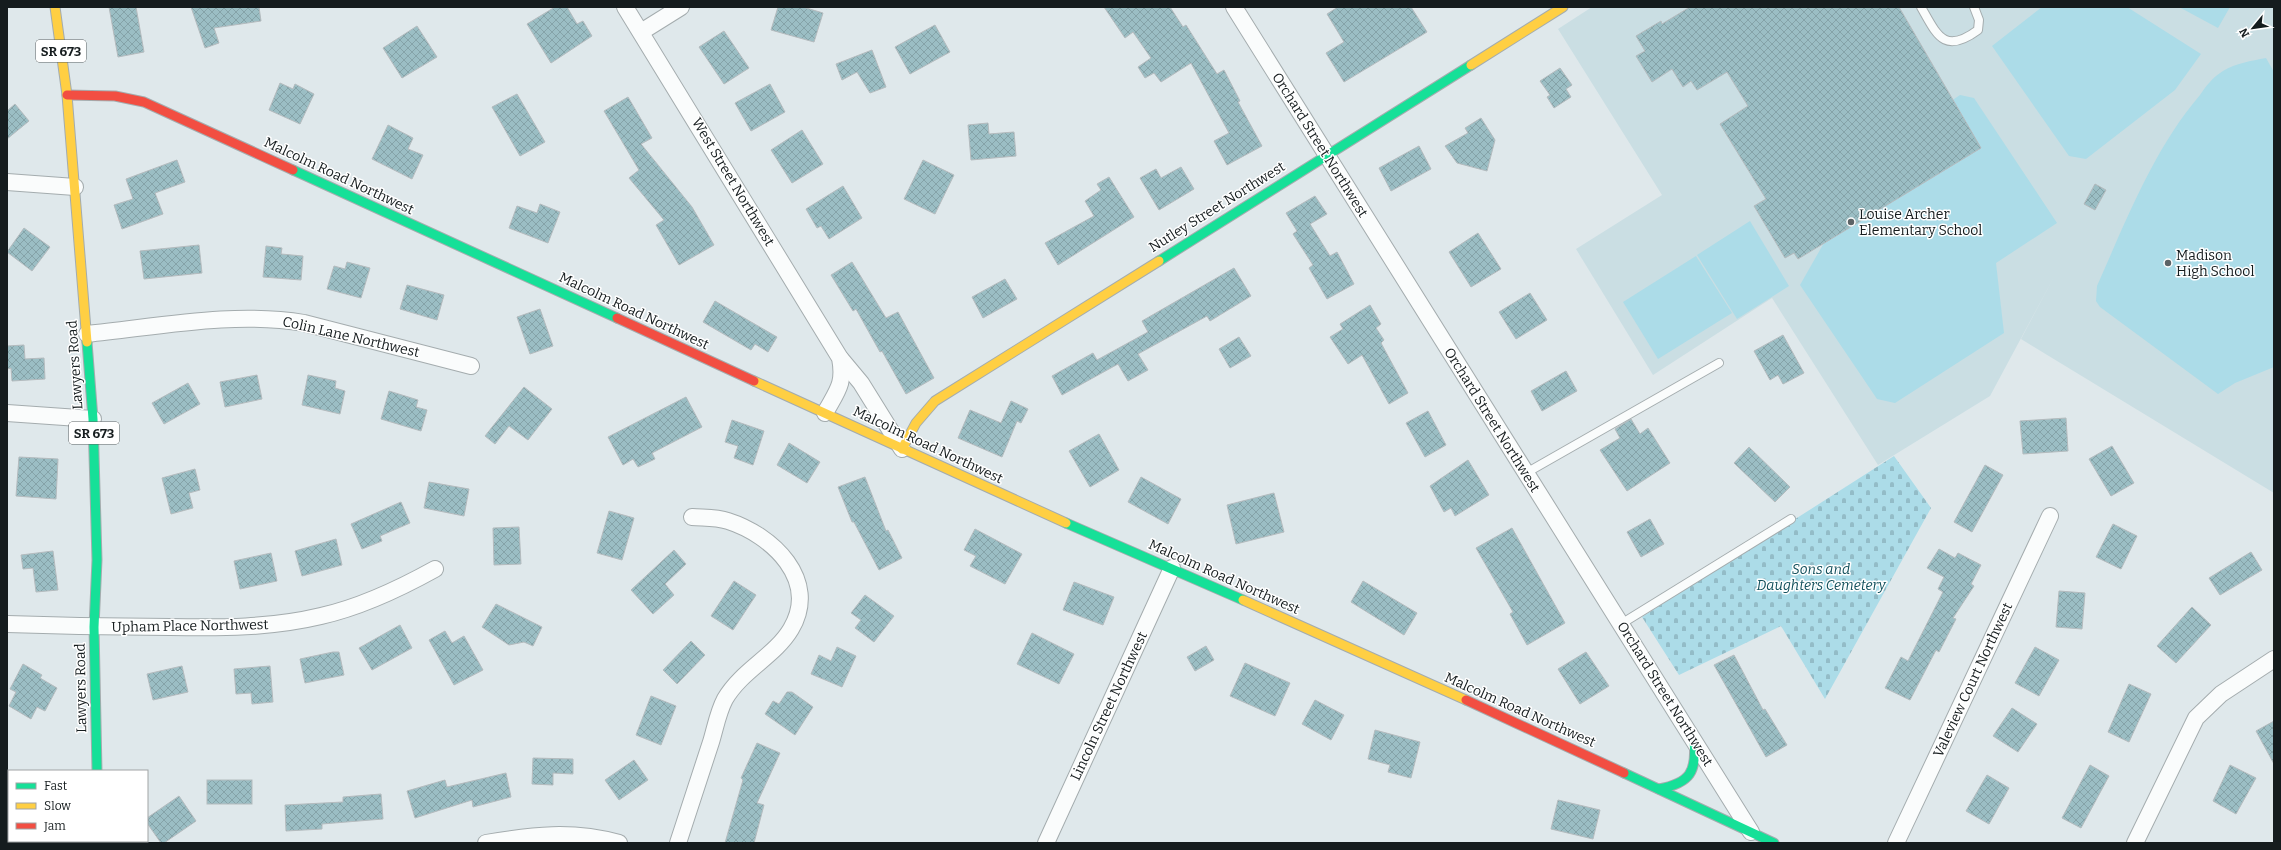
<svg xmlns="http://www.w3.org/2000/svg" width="2281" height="850" font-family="Bitter,serif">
	<defs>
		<pattern id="cemetery-stones" width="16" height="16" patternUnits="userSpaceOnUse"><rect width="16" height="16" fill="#acdce8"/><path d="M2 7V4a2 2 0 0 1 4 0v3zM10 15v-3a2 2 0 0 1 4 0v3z" fill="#93bcc7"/></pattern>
		<pattern id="building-cross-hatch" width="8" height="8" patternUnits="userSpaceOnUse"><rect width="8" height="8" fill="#9bbec4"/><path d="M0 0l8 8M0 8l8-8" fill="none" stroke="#85a3a8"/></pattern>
	</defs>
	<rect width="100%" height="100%" fill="#dfe8eb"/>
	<path fill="#cadee3" d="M1592,7H2274V493L2021,339L2055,275L1990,396L1878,465L1772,298L1653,375L1576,249L1662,195L1558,29Z"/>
	<g fill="#acdce8">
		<path d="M2042,7H2127L2201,54L2175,90L2086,159L2069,156L1992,46Z"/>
		<path d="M2179,7H2230L2218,28Z"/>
		<path d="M2266,58L2274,72V367L2235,383L2218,394L2100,307L2096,301L2097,286C2126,221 2153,150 2200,95C2206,86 2213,77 2223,71C2236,63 2251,61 2266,58Z"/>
		<path d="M1960,95L1974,98L2057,223L1996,263L2004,333L1895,403L1877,399L1800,285L1833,227L1831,182Z"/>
		<path d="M1750,221L1789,286L1737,319L1697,255Z"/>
		<path d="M1696,256L1732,313L1658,359L1623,302Z"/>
	</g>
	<path fill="url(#cemetery-stones)" d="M1894,456L1931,508L1825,699L1781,626L1679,675L1642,617Z"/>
	<g fill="url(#building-cross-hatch)" stroke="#b4bbbe">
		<path d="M109,7H136L144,52L118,57Z"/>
		<path d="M191,7H259L261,21L214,28L219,43L205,48Z"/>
		<path d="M555,7H567L577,24L583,21L592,36L551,63L527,24Z"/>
		<path d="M778,7H803L823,13L814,42L771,30Z"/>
		<path d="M1104,7H1170L1183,27L1186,25L1217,74L1224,70L1240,101L1238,102L1262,146L1227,165L1214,141L1229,133L1191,63L1161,82L1154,73L1145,78L1138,67L1151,58L1133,32L1125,38Z"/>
		<path d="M1338,7H1411L1427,32L1344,82L1326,53L1344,42L1327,14Z"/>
		<path d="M1690,7H1899L1981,148L1798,259L1794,253L1785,258L1754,206L1766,199L1720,124L1748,106L1727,72L1697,90L1691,81L1683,87L1672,69L1652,82L1636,56L1645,51L1636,36L1661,21L1662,24Z"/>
		<path d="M935,25L950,52L910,74L895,47Z"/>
		<path d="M417,26L437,57L402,78L383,48Z"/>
		<path d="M724,31L749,68L724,84L699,47Z"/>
		<path d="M872,50L886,87L870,93L857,72L842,80L836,64Z"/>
		<path d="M1560,68L1572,85L1566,89L1571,97L1554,108L1547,97L1550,95L1540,81Z"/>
		<path d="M280,83L293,89L295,84L314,94L300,124L269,110Z"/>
		<path d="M770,84L785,112L751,131L735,103Z"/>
		<path d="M517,94L545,142L520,156L492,107Z"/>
		<path d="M628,97L652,138L641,144L692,207L714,245L679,265L656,225L664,220L629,178L639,170L604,111Z"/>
		<path d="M15,104L29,121L7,139V111Z"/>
		<path d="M1481,118L1495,140L1487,171L1457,163L1445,146L1468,133L1465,128Z"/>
		<path d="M988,123L989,134L1014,132L1016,156L971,160L968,125Z"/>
		<path d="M388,125L413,138L408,149L423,155L412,179L372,159Z"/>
		<path d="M802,130L823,164L792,183L771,150Z"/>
		<path d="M1419,146L1431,169L1391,191L1379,168Z"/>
		<path d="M177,160L185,182L155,193L163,214L122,229L114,205L133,199L126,179Z"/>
		<path d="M923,160L954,175L935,214L904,199Z"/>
		<path d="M1181,167L1194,189L1159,210L1140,178L1156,169L1161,178Z"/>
		<path d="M1109,177L1134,217L1058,265L1045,243L1094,216L1085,201L1101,190L1097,184Z"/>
		<path d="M2095,184L2106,190L2095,210L2084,204Z"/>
		<path d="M843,186L862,218L829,239L821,226L817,228L806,209Z"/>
		<path d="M1315,196L1327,214L1310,224L1330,256L1337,252L1354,284L1327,299L1309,268L1313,265L1293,234L1297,231L1286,213Z"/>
		<path d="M540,204L560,212L548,243L509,228L517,206L537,213Z"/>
		<path d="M24,228L50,247L32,271L7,252Z"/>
		<path d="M1478,233L1501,269L1471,287L1449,252Z"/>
		<path d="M199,245L202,273L144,279L140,251Z"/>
		<path d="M266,246L282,248L281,254L303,256L301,280L263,277Z"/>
		<path d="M347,262L370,268L361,298L327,289L334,266L345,269Z"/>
		<path d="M852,262L886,318L898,312L934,378L906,394L882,351L880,352L856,309L853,311L831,275Z"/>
		<path d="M1234,268L1251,296L1210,321L1207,316L1138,354L1148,370L1128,381L1118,364L1062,395L1052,376L1093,353L1097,360L1148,332L1142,321Z"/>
		<path d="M1005,279L1017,299L983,318L972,297Z"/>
		<path d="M407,285L444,295L437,320L400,309Z"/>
		<path d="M1530,293L1547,320L1516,339L1499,312Z"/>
		<path d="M715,301L777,337L768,352L755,344L751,350L703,322Z"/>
		<path d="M1370,305L1381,324L1376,328L1384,340L1381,343L1408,393L1389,404L1362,355L1348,364L1330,337L1343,329L1340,324Z"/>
		<path d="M540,309L553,346L530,354L517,317Z"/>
		<path d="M1783,335L1804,373L1783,384L1778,375L1770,380L1754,351Z"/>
		<path d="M1239,337L1251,356L1230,368L1219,349Z"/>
		<path d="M24,345L25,359L44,358L45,379L12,381L11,368L7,369V346Z"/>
		<path d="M1566,371L1577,391L1542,411L1531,391Z"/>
		<path d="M257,375L262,399L225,407L220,382Z"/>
		<path d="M308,375L336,381L335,388L345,391L340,414L302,405Z"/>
		<path d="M188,383L200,404L164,424L152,403Z"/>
		<path d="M524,387L552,409L528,440L509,426L495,444L485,436Z"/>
		<path d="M389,391L418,400L416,407L427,410L421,431L381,419Z"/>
		<path d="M686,397L702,427L652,453L655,459L638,467L633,459L623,465L608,437Z"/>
		<path d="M1011,401L1028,409L1021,423L1017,421L1002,457L958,438L970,410L1001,423Z"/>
		<path d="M1428,411L1446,445L1425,457L1406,423Z"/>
		<path d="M2066,418L2068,451L2023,454L2020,421Z"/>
		<path d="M1631,419L1640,434L1648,428L1670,463L1627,491L1600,450L1620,438L1615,429Z"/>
		<path d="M732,420L764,431L753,465L734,458L738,446L725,442Z"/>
		<path d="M1099,434L1119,470L1090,487L1069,451Z"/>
		<path d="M789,443L820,462L807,483L777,465Z"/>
		<path d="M2112,446L2134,483L2111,496L2089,459Z"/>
		<path d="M1749,447L1790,487L1775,502L1734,463Z"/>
		<path d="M19,457L58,459L56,499L16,496Z"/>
		<path d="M1468,460L1489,495L1455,516L1451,508L1444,512L1430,486Z"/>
		<path d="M1985,465L2003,475L1972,532L1954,522Z"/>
		<path d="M195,469L200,490L189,493L193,508L171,514L162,478Z"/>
		<path d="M865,477L886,531L888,530L902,558L879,570L854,522H852L838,487Z"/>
		<path d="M1141,477L1181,499L1168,524L1128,502Z"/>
		<path d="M429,482L469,489L464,516L424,508Z"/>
		<path d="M1274,493L1284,532L1236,544L1227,505Z"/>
		<path d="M401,502L410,523L380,536L382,541L362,549L351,524Z"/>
		<path d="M609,511L634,518L622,560L597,553Z"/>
		<path d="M1650,519L1664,544L1641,557L1627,532Z"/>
		<path d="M2113,524L2137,536L2121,569L2096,557Z"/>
		<path d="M519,527L521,564L494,565L493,528Z"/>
		<path d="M1512,528L1565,623L1527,645L1510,614L1513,612L1476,548Z"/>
		<path d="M975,529L1022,554L1005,584L970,566L976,556L964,550Z"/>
		<path d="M336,539L342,565L302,576L295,551Z"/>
		<path d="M1939,549L1955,558L1958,553L1981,565L1971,584L1974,586L1953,618L1956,619L1939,652L1936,650L1910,700L1885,688L1901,657L1908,661L1943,592L1938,589L1944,577L1927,568Z"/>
		<path d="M674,550L686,564L665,584L674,595L653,614L631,590Z"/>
		<path d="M53,551L58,590L36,592L33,568L23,569L21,555Z"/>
		<path d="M2251,552L2262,570L2220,595L2209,578Z"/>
		<path d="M271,553L277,581L240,589L234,561Z"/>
		<path d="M734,581L756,595L733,630L711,616Z"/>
		<path d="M1363,581L1417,613L1404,635L1351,602Z"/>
		<path d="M1074,582L1114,597L1103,625L1063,610Z"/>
		<path d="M2059,591L2085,593L2082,629L2056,627Z"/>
		<path d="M865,595L894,616L874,642L855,628L861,620L851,613Z"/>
		<path d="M496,604L542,627L533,646L524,642L509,645L482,627Z"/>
		<path d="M2192,607L2211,625L2176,663L2157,646Z"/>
		<path d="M400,625L412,648L372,670L359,648Z"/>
		<path d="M445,631L452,643L464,636L483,670L454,685L429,640Z"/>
		<path d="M1032,633L1074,654L1059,684L1017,664Z"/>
		<path d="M691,641L705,655L677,684L663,670Z"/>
		<path d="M1206,646L1214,660L1195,671L1187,657Z"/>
		<path d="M837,647L856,656L842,687L811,674L819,655L831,661Z"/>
		<path d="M2035,647L2059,660L2039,696L2015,683Z"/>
		<path d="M333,652H339L344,675L305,683L300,659Z"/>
		<path d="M1586,652L1609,686L1580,704L1558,669Z"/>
		<path d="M1734,655L1763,710L1765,709L1787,745L1766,757L1714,665Z"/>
		<path d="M1245,663L1290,683L1275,716L1230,696Z"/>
		<path d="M23,664L42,675L40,678L57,688L45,711L37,707L31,719L9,706L16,692L10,689Z"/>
		<path d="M182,666L188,692L153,700L147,674Z"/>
		<path d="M270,666L273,702L252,704L251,693L236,694L234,669Z"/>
		<path d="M2129,684L2151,694L2129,742L2108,732Z"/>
		<path d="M787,692H792L813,707L795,735L765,714L773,701L779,704Z"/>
		<path d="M651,696L676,706L661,745L636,735Z"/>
		<path d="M1315,700L1344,715L1331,740L1302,724Z"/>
		<path d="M2012,708L2037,724L2018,752L1993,736Z"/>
		<path d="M2274,721V764L2256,731Z"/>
		<path d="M1375,730L1420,742L1411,778L1388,772L1390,765L1368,759Z"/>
		<path d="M757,743L780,753L757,803L764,805L754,843H725L743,780L741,778Z"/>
		<path d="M533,758L573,759V774L553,773V785L532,784Z"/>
		<path d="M634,760L648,780L619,800L605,780Z"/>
		<path d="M2090,765L2109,776L2081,828L2062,818Z"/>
		<path d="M2230,765L2256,778L2236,814L2213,801Z"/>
		<path d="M506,773L511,797L473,807L472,800L415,818L407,791L445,780L447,787Z"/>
		<path d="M1987,775L2009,788L1989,824L1966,811Z"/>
		<rect x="207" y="780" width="45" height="24"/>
		<path d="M381,794L383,819L322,824V829L286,831L285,805L343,802V797Z"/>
		<path d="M179,796L196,821L164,843H161L147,823V818Z"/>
		<path d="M1558,800L1600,810L1593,839L1551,829Z"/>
	</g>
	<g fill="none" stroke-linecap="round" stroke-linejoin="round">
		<g stroke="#a4acae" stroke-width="10">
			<g id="lane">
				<path d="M1921,7C1937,35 1944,55 1978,30L1979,20L1974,7"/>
				<path d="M1526,473L1719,363"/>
				<path d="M1621,624L1791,519"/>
			</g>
		</g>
		<g stroke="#a4acae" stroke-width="18">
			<g id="street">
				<path d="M625,7L840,358C845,384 837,391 825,413"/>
				<path d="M1234,7L1751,832"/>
				<path d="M641,32L681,7"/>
				<path d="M7,182L75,187"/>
				<path d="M87,334C157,327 234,311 304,323L471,366"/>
				<path d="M841,359L861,383L902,449"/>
				<path d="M7,413L93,419"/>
				<path d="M7,624C61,626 116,627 170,627C221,628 271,628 321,616C361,607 399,589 435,569"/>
				<path d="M486,843C533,835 572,830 619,843"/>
				<path d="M678,843C689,809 700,776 711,742C715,729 718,712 725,699C742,670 775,656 791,629C820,580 772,535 728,521C716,517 704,518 692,517"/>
				<path d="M1046,843L1172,568"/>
				<path d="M1896,843L2050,516"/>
				<path d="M2135,843L2196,718L2221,694L2274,659"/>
			</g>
		</g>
		<g stroke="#a4acae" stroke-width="11">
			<g id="fast">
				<path d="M293,170L617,318"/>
				<path d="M1159,261L1471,65"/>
				<path d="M87,342L93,419L97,560L94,627L97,771"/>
				<path d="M1066,523L1243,600"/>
				<path d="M1624,773L1774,843"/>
				<path d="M1659,789C1690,783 1697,772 1694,741"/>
			</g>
		</g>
		<g stroke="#a4acae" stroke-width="11">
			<g id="slow">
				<path d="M55,7L67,95L87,342"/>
				<path d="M1471,65L1563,7"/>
				<path d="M754,381L1066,523"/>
				<path d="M902,449L916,423L935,401L1159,261"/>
				<path d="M1243,600L1466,700"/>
			</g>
		</g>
		<g stroke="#a4acae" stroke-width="11">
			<g id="jam">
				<path d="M67,95L115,96L144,102L293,170"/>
				<path d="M617,318L754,381"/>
				<path d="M1466,700L1624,773"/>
				<path d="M98,841V843"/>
			</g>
		</g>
		<use href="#lane" stroke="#fafcfc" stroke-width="8"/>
		<use href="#street" stroke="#fafcfc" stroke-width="16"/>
		<use href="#fast" stroke="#16e098" stroke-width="9"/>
		<use href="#slow" stroke="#ffcf43" stroke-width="9"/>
		<use href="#jam" stroke="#f24e42" stroke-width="9"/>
	</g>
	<g fill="#5c6366" stroke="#fff" stroke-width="1.5">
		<circle cx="1851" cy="222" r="4"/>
		<circle cx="2168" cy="263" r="4"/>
	</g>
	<g text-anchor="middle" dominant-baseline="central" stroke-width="3" stroke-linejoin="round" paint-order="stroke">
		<g fill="#fff" stroke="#5b6062" stroke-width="1">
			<rect x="36" y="40" width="50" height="22" rx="3"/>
			<rect x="69" y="422" width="50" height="22" rx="3"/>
		</g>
		<g font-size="13" font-weight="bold" fill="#151c1e">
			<text x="61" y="51">SR 673</text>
			<text x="94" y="433">SR 673</text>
		</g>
		<g font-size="14" fill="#151c1e" stroke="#fff">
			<text transform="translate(1320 145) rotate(58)">Orchard Street Northwest</text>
			<text transform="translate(339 176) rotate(25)">Malcolm Road Northwest</text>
			<text transform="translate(733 182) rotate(59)">West Street Northwest</text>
			<text transform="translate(1217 207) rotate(-32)">Nutley Street Northwest</text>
			<text transform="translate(634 311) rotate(25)">Malcolm Road Northwest</text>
			<text transform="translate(351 337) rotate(13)">Colin Lane Northwest</text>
			<text transform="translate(75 365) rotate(-94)">Lawyers Road</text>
			<text transform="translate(1492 420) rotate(58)">Orchard Street Northwest</text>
			<text transform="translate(928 445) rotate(25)">Malcolm Road Northwest</text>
			<text transform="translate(1224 577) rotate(24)">Malcolm Road Northwest</text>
			<text transform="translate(190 626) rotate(-1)">Upham Place Northwest</text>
			<text transform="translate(1973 680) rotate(-65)">Valeview Court Northwest</text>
			<text transform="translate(81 688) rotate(-91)">Lawyers Road</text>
			<text transform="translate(1665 694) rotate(58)">Orchard Street Northwest</text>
			<text transform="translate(1109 706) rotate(-65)">Lincoln Street Northwest</text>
			<text transform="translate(1520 710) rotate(24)">Malcolm Road Northwest</text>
		</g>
		<g font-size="14" fill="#151c1e" stroke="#fff" text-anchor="start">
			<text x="1859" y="214">Louise Archer<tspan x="1859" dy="16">Elementary School</tspan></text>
			<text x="2176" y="255">Madison<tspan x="2176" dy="16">High School</tspan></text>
		</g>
		<g font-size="14" font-style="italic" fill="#12505c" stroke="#fff">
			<text x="1821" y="569">Sons and<tspan x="1821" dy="16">Daughters Cemetery</tspan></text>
		</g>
	</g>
	<rect width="2281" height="850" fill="none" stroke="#151c1e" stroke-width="16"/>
	<rect x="8" y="770" width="140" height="72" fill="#ffffff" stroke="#a1a4a5"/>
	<rect x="16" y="783" width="20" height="6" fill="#16e098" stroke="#a1a4a5"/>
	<text x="44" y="790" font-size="12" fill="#151c1e">Fast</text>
	<rect x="16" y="803" width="20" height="6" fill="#ffcf43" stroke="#a1a4a5"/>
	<text x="44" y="810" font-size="12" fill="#151c1e">Slow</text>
	<rect x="16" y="823" width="20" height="6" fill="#f24e42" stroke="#a1a4a5"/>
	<text x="44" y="830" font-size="12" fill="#151c1e">Jam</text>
	<g transform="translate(2253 28) rotate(241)" stroke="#ffffff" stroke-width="3" paint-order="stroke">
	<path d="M0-3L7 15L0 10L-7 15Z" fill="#151c1e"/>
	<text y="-6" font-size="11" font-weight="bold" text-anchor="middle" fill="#151c1e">N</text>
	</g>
</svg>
